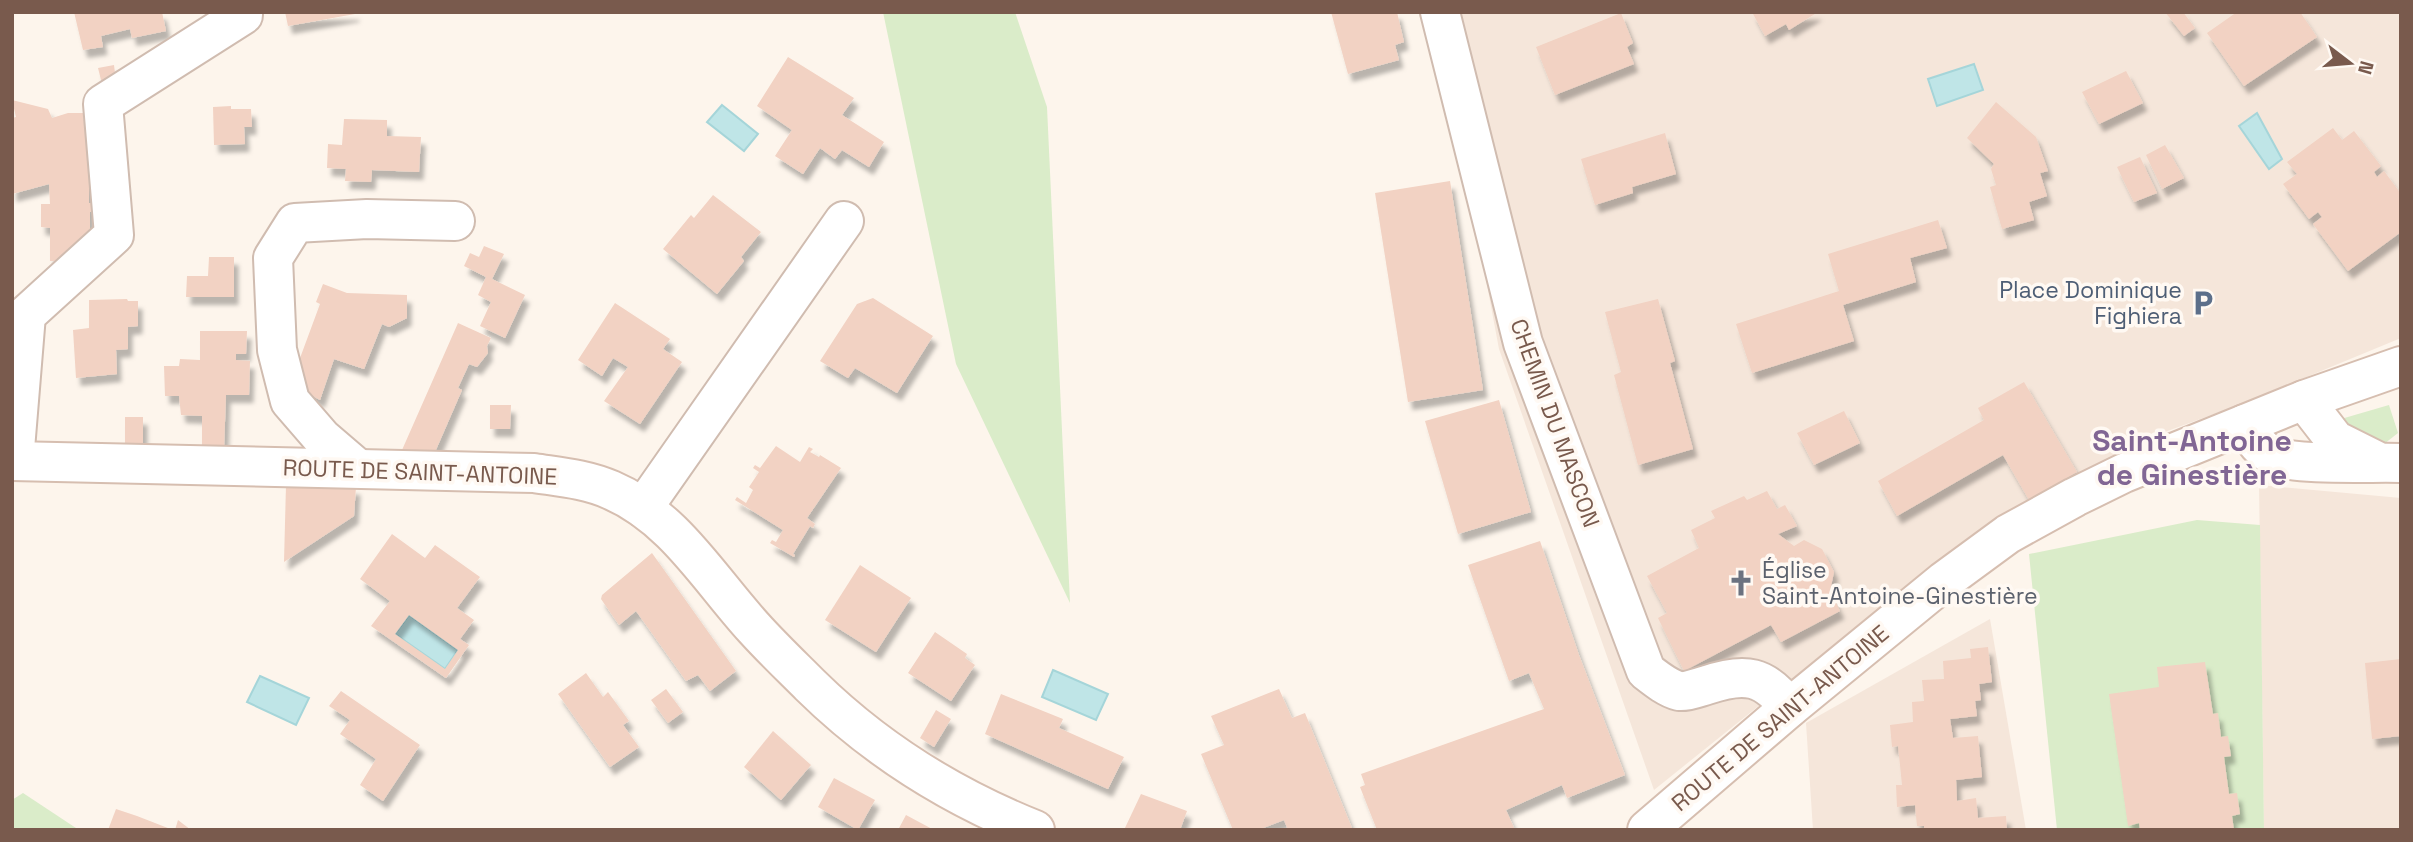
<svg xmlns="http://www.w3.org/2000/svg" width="2413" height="842" font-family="'Space Grotesk',sans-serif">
	<defs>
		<filter id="shadow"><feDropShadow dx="4.5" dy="8" stdDeviation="2" flood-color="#0004"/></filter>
	</defs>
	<rect width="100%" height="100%" fill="#fdf5ec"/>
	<g fill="#f5e6da">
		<path d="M1452,12H2401V338L2236,406L2162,433L2123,453L2095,472L1999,519L1802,671L1654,790L1499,349L1438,24Z"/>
		<path d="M2259,485L2401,498V830H2264Z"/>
		<path d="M1990,619L2026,830H1813L1806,723Z"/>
	</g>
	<g fill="#daecc9">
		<path d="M883,12H1015L1047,107L1070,603L956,364Z"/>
		<path d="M2389,405L2398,433L2384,444L2348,431L2341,419Z"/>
		<path d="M2197,520L2260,525L2264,830H2057L2029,554Z"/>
		<path d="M23,793L79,830H12V800Z"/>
	</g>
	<g fill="#bfe5e7" stroke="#a5d5d9" stroke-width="2">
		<path d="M1974,64L1983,90L1937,106L1928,79Z"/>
		<path d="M722,105L758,134L744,151L707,122Z"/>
		<path d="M2257,113L2282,159L2269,169L2239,126Z"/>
		<path d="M409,615L458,650L445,669L395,634Z"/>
		<path d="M1053,670L1108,694L1096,720L1042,697Z"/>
		<path d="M260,676L309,698L296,725L247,702Z"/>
	</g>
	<g fill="#f2d2c3" fill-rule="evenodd" filter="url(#shadow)">
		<path d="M74,12H162L166,31L132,38L130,29L101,36L103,47L83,50Z"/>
		<path d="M285,12H355V14L288,26Z"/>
		<path d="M1331,12H1397L1404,42L1395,45L1399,60L1348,74Z"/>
		<path d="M1752,12H1818L1789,30L1786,24L1765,36Z"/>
		<path d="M2165,12H2183L2195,28L2184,36Z"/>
		<path d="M2237,12H2300L2317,37L2244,86L2207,33Z"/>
		<path d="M1621,13L1633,43L1627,47L1634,64L1555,95L1536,47Z"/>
		<path d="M788,57L854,98L842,115L884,142L869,167L842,150L835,159L820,148L803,174L775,156L792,130L757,106Z"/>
		<path d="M114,65L115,73L102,84L98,68Z"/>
		<path d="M2126,71L2143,103L2099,124L2082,92Z"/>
		<path d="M12,100L48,109L52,118L68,113H83L91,174H89V203H97V211L90,212V244L79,261H50V228L41,227V204H50L49,184L12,194V118L16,117Z"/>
		<path d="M1996,102L2036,137L2048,171L2040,173L2047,196L2029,202L2034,220L2002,229L1990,187L1996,185L1991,169L1994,164L1967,138Z"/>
		<path d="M231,106V109H251L252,127H244L245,144L214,145L213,107Z"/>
		<path d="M344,119L387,120V136L421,137L419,172L372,170L371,182L345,181L346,169L327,168L328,144L342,145Z"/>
		<path d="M2333,128L2342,140L2354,131L2381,166L2374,172L2377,177L2384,171L2401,194V232L2348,271L2313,224L2322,217L2318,212L2309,219L2283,184L2297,174L2287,162Z"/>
		<path d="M1665,133L1676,174L1632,187L1633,193L1595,205L1581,159Z"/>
		<path d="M2165,145L2184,178L2162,189L2146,155Z"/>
		<path d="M2140,157L2157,193L2134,202L2117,167Z"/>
		<path d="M1450,181L1483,390L1408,402L1375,193Z"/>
		<path d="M713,195L761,232L741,257L744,261L717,294L663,249L691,215L694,218Z"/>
		<path d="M1938,220L1947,248L1910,258L1916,282L1843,305L1854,341L1752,373L1736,324L1839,291L1828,254Z"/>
		<path d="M484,246L504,254L492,279L525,295L505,338L480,326L491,302L478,295L486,277L464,266L470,253L479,257Z"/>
		<path d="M209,257H234V297H186L187,276H208Z"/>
		<path d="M323,284L347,293L407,295V318L389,327L382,324L364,369L334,359L320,400L309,394L293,377L320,304L316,302Z"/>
		<path d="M873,298L933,336L897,393L855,368L848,378L820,361L857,304Z"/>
		<path d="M127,299L128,301H138V326L128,327V349L116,350L117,374L76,378L73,330L89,328V300Z"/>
		<path d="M1658,299L1675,361L1670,363L1693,449L1638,465L1614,375L1621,372L1605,312Z"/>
		<path d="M615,303L670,339L663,349L682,362L640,424L604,401L628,367L613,358L602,376L578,360Z"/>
		<path d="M458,323L491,338L487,346L488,353L477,367L469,364L458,388L462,390L435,452L402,450Z"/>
		<path d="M200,331H247L246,354H236V360L250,361L249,395H226L224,449H202V416L181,415L179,396H165L164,366H179L180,359L200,360Z"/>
		<path d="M2024,382L2077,472L2029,500L2003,455L1897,516L1878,481L1984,420L1978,408Z"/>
		<path d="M1499,400L1531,512L1458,534L1425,421Z"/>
		<path d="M490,405H511L510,429H490Z"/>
		<path d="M1844,411L1860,443L1814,465L1797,433Z"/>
		<rect x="125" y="417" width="18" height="31"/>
		<path d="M776,446L800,462L809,447L813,449L810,452L819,457L820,455L841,468L807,518L815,524L813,528L810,526L793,554L795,555L794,557L770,543L772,540L776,542L783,530L735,500L737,497L746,503L753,490L749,487L759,472L753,468L755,465L760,468Z"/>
		<path d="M286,485L356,487L354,516L284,562Z"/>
		<path d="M1767,491L1777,509L1785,505L1797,526L1778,534L1794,546L1804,540L1822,549L1834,572L1830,591L1840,611L1781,642L1771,625L1684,671L1658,618L1667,613L1647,576L1699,548L1691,530L1715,518L1711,511L1744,496L1747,500Z"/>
		<path d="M392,534L425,558L435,545L480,577L457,608L474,620L460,639L469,645L446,678L371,626L390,601L360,579ZM409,615L458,650L445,669L395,634Z"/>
		<path d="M1540,541L1579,655L1625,775L1567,798L1562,785L1506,810L1515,830H1377L1360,787L1365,785L1361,774L1544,709L1529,673L1509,681L1468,565Z"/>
		<path d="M652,553L736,671L710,691L698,675L686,681L636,611L619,625L601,599L602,595Z"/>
		<path d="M860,565L911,598L876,652L825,620Z"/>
		<path d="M935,632L967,654L965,658L975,665L951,701L908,673Z"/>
		<path d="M1988,647L1992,682L1979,684L1981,700L1975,701L1977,716L1950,719L1953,738L1978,736L1982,777L1956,780L1957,801L1976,798L1978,818L2006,816L2007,830H1924V826H1917L1915,805L1897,807L1896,785H1902L1900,765L1898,746L1892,747L1890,725L1913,722L1912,702L1924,701L1922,680L1944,679L1943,661L1971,658L1970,649Z"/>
		<path d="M2401,659V736L2372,739L2365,663Z"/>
		<path d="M2205,662L2213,714L2218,713L2221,737L2228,736L2231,756L2224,757L2229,794L2237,793L2240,814L2232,816L2234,830H2140L2139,823L2128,826L2109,694L2159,687L2157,667Z"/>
		<path d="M586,673L603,697L608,692L629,721L623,725L639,747L610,767L558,694Z"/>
		<path d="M666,689L683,712L668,723L651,700Z"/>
		<path d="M1279,689L1292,718L1305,713L1352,828L1288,830L1284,820L1258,830H1233L1201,754L1224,745L1211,716Z"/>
		<path d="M341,691L420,745L383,801L360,785L376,759L340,734L350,720L329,706Z"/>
		<path d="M1001,694L1063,719L1059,728L1124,757L1108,789L985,734Z"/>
		<path d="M936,710L951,719L934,747L920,738Z"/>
		<path d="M773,731L811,765L781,800L744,767Z"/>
		<path d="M834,778L875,800L858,830L818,807Z"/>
		<path d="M1141,794L1187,811L1180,830H1124Z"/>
		<path d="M116,809L137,816L173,830H108Z"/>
		<path d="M906,815L934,830H898Z"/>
		<path d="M178,820L191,830H175Z"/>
	</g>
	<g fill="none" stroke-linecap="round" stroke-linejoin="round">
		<g stroke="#d0bcb0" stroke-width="42">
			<g id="street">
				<path d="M1440,12L1523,343L1646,671C1655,678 1667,688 1679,691C1688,692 1699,687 1707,685C1745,672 1765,675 1789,708"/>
				<path d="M14,461L26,315L114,235L103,104L243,15V12"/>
				<path d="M357,468L322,438L290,401L277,350L273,258L295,223L367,219L455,221"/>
				<path d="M643,508L844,221"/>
			</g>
		</g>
		<g stroke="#d6beb0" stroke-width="42">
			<g id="secondary">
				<path d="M2304,400L2335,440L2375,460"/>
				<path d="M2245,424C2253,437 2258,449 2274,456C2297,466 2372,462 2401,463"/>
				<path d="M12,461L534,473C560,477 586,479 611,490C674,517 710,580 754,628C772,648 791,666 810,685C875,749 950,796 1035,830"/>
				<path d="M1647,830L1789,708L1944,581L2008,534L2075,497L2124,473L2304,400L2401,366"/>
			</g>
		</g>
		<use href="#street" stroke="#fff" stroke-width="38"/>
		<use href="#secondary" stroke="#fff" stroke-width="38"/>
	</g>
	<defs>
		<g id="parking-bare" transform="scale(2.1)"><path d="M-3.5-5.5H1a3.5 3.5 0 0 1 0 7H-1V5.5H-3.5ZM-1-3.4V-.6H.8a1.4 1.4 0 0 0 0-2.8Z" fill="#5c6f8a" stroke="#fff9f3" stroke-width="2.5" paint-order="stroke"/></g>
		<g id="church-bare" transform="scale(2.1)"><path d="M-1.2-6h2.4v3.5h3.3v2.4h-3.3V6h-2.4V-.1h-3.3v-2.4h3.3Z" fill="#6b7280" stroke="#fff9f3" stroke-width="2.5" paint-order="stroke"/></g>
	</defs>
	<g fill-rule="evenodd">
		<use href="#parking-bare" x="2203" y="303"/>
		<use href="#church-bare" x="1741" y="583"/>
	</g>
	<g text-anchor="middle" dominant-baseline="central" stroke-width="7" stroke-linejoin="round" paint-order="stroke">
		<g font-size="23" fill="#4e5e75" stroke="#fff9f3" text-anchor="end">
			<text x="2182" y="290">Place Dominique<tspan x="2182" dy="26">Fighiera</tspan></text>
		</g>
		<g font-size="23" fill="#795a4d" stroke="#fff9f3">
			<text transform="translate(1555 423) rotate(70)">CHEMIN DU MASCON</text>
			<text transform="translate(420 472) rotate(2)">ROUTE DE SAINT-ANTOINE</text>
			<text transform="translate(1780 718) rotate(-40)">ROUTE DE SAINT-ANTOINE</text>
		</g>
		<g font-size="23" fill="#5b616d" stroke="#fff9f3" text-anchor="start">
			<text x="1762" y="570">Église<tspan x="1762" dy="26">Saint-Antoine-Ginestière</tspan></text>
		</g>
		<g font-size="30" font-weight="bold" fill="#816694" stroke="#fff9f3">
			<text x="2192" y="440">Saint-Antoine<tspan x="2192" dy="34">de Ginestière</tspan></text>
		</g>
	</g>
	<rect width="2413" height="842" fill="none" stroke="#795a4d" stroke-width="28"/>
	<g transform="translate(2350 63) rotate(106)" stroke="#fff9f3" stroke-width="5" paint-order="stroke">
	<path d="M0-5L12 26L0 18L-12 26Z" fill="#795a4d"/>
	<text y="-10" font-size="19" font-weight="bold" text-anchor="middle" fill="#795a4d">N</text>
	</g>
</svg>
